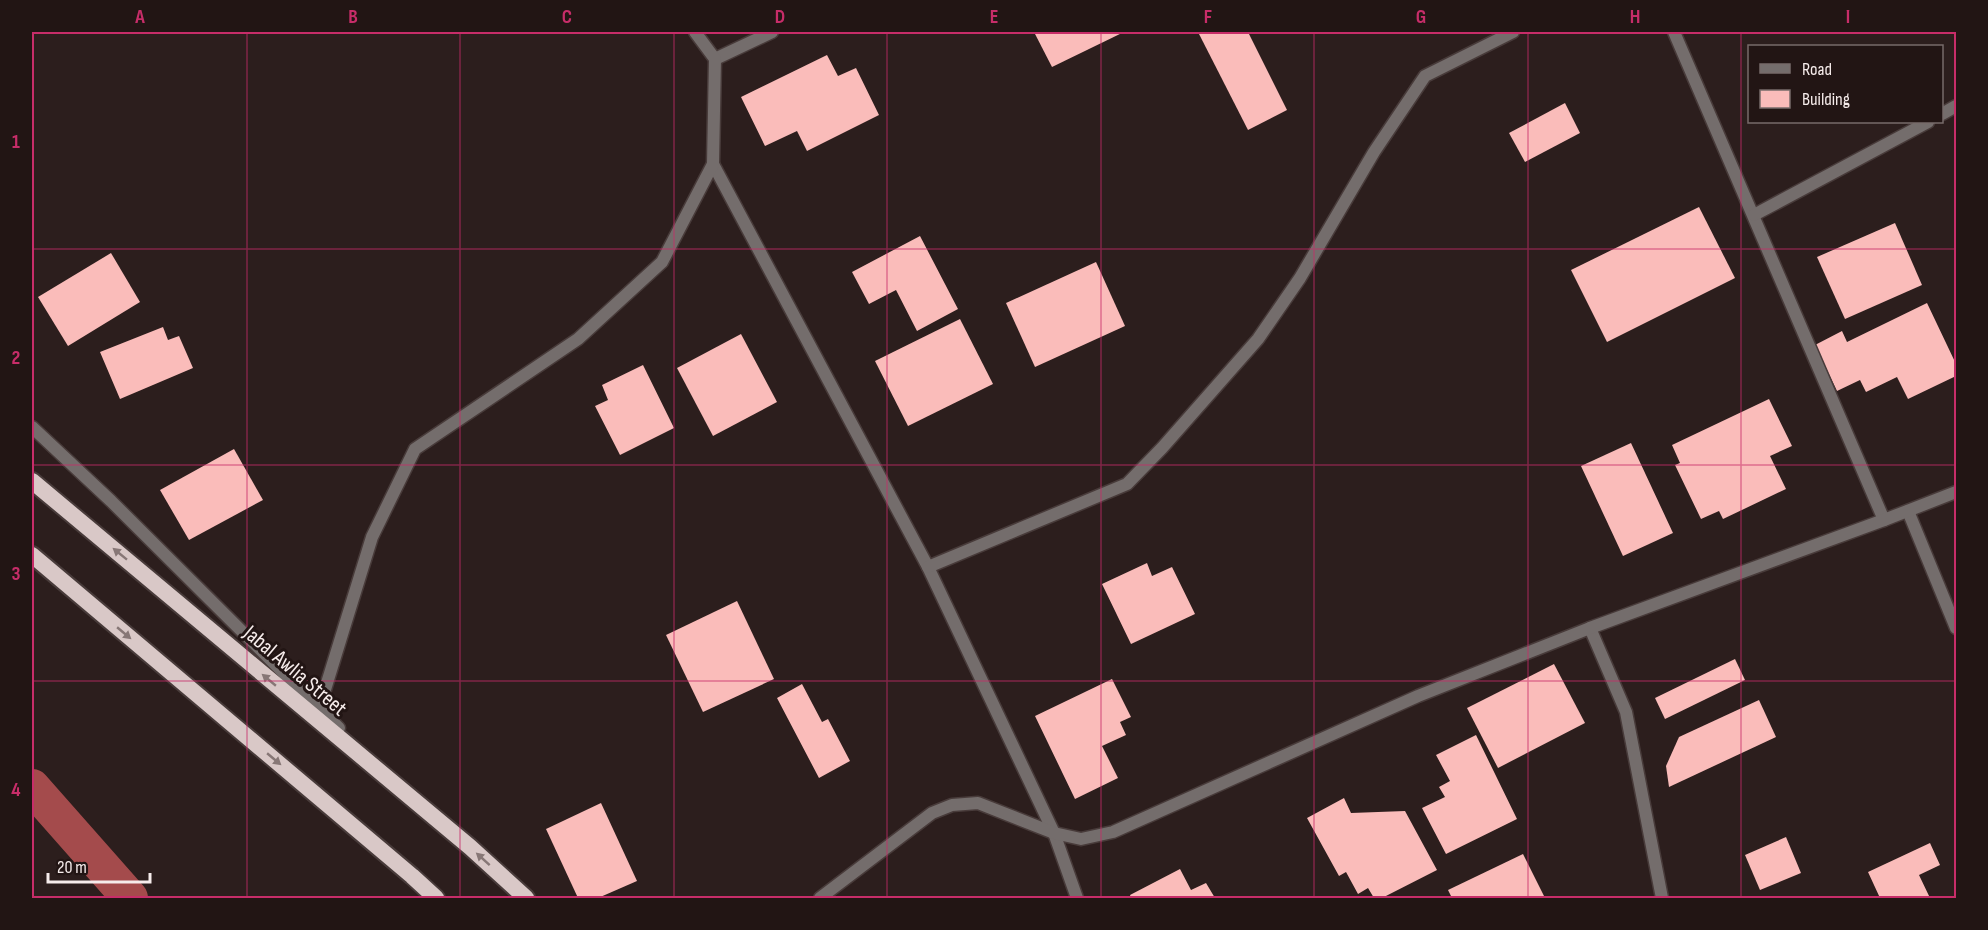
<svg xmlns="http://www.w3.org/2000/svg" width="1988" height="930" font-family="'Sofia Sans Condensed',sans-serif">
	<rect width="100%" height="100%" fill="#2c1e1d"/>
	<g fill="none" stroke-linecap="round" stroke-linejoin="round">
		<path stroke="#a44b4c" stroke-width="36" d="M32,787L130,898"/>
	</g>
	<g fill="#fabcba">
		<path d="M1034,32H1124L1052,67Z"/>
		<path d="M1198,32H1248L1287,110L1248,130Z"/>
		<path d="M827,55L838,76L856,68L879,115L807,151L797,131L765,146L741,97Z"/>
		<path d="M1565,103L1580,133L1525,162L1509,133Z"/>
		<path d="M1699,207L1735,278L1607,342L1571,270Z"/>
		<path d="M1895,223L1922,285L1845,319L1817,257Z"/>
		<path d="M920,236L958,309L917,331L896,290L869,304L852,272Z"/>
		<path d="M111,253L140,302L68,346L38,297Z"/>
		<path d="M1096,262L1125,326L1035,367L1006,303Z"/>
		<path d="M1927,303L1956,364V376L1908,399L1897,377L1866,392L1860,380L1837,391L1815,345L1842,331L1847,342Z"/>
		<path d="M960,319L993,384L908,426L875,361Z"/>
		<path d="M163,327L168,340L179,336L193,368L120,399L100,352Z"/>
		<path d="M741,334L777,402L713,436L677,368Z"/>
		<path d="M643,365L674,428L620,455L595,406L608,400L602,385Z"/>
		<path d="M1769,399L1792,446L1770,456L1786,489L1723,519L1719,511L1701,519L1675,465L1680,463L1672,445Z"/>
		<path d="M1631,443L1673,533L1623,556L1581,466Z"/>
		<path d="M234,449L263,500L189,540L160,490Z"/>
		<path d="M1147,563L1152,576L1172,567L1195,614L1131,644L1102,584Z"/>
		<path d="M737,601L774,679L703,712L666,635Z"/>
		<path d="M1735,659L1745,680L1665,719L1655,698Z"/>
		<path d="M1554,664L1585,723L1498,768L1467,708Z"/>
		<path d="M1112,679L1131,717L1120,722L1126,735L1102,746L1118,778L1075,799L1035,716Z"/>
		<path d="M802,684L822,722L828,719L850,761L819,778L777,698Z"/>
		<path d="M1759,700L1776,737L1669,787L1666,766L1679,737Z"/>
		<path d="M1476,735L1517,819L1446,854L1422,808L1445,797L1439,787L1450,781L1436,755Z"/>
		<path d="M1344,798L1351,813L1405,811L1437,870L1382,898H1374L1368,888L1358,894L1346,872L1339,876L1307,818Z"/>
		<path d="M601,803L637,881L598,898H578L546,829Z"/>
		<path d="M1786,837L1801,873L1760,890L1745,855Z"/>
		<path d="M1930,843L1940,865L1919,875L1930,898H1880L1868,872Z"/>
		<path d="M1523,854L1545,898H1452L1448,890Z"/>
		<path d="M1180,869L1191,890L1206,883L1215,898H1131L1130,895Z"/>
	</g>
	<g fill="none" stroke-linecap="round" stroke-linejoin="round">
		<g stroke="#483b3a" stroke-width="15">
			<g id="minor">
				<path d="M1674,32L1884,520"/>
				<path d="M715,59L772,32"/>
				<path d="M1942,114L1956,106"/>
				<path d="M713,164L928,567L1054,833L1077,898"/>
				<path d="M1754,215L1928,122"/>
				<path d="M32,427L111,501L339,728"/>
				<path d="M1908,511L1956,628"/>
				<path d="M928,567L1127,484L1162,448L1258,339L1300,278L1374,152L1425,76L1513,32"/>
				<path d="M1590,628L1626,712L1662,898"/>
				<path d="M319,709L372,537L415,449L578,339L662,262L713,164L715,59L695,32"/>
				<path d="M820,898L932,813L952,805L978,803L1054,833L1081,839L1113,832L1418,696L1590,628L1884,520L1956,492"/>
			</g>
		</g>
		<g stroke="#483b3a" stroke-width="20">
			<g id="trunk">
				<path d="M32,481L470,847L526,898"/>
				<path d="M32,555L412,876L436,898"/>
			</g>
		</g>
		<use href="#minor" stroke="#746d6c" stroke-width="12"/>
		<use href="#trunk" stroke="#d9c8c7" stroke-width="16"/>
	</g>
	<defs><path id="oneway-solid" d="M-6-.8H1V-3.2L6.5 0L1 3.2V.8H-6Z" transform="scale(1.5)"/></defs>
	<g fill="#877776">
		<use href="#oneway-solid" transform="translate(120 554) rotate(-141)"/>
		<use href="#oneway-solid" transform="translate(124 633) rotate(40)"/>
		<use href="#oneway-solid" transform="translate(269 680) rotate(-140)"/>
		<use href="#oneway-solid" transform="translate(274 759) rotate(40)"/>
		<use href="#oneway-solid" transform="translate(483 859) rotate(-138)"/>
	</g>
	<path fill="none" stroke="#c72d69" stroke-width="1.5" stroke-opacity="0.55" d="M247,32V898M460,32V898M674,32V898M887,32V898M1101,32V898M1314,32V898M1528,32V898M1741,32V898M32,249H1956M32,465H1956M32,681H1956"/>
	<g text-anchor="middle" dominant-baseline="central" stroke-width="6" stroke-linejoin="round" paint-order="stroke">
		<g font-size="22" fill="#f6eceb" stroke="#221514">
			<text transform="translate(295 671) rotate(40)">Jabal Awlia Street</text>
		</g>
	</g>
	<rect width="1988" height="930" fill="none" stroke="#221514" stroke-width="66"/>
	<rect x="1748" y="45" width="195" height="78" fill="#221514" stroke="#776b6a" stroke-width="1.5"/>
	<rect x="1760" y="64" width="30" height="9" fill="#746d6c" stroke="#776b6a" stroke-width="1.5"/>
	<text x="1802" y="75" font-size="18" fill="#f6eceb">Road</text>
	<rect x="1760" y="90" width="30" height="18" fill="#fabcba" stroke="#776b6a" stroke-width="1.5"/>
	<text x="1802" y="105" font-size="18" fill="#f6eceb">Building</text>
	<path d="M48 873v9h102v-9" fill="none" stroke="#f6eceb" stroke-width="3"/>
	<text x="57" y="873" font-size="18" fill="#f6eceb" stroke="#221514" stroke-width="4.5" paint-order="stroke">20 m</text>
	<rect x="33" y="33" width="1922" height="864" fill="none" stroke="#c72d69" stroke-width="2"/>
	<g font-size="20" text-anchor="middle" font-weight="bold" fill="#c72d69">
		<text x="140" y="23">A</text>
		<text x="353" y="23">B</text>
		<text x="567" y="23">C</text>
		<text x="780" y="23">D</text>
		<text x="994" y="23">E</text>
		<text x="1208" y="23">F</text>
		<text x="1421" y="23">G</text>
		<text x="1635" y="23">H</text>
		<text x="1848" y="23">I</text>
		<text x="16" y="148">1</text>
		<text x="16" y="364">2</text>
		<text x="16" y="580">3</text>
		<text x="16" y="796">4</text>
	</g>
</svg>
